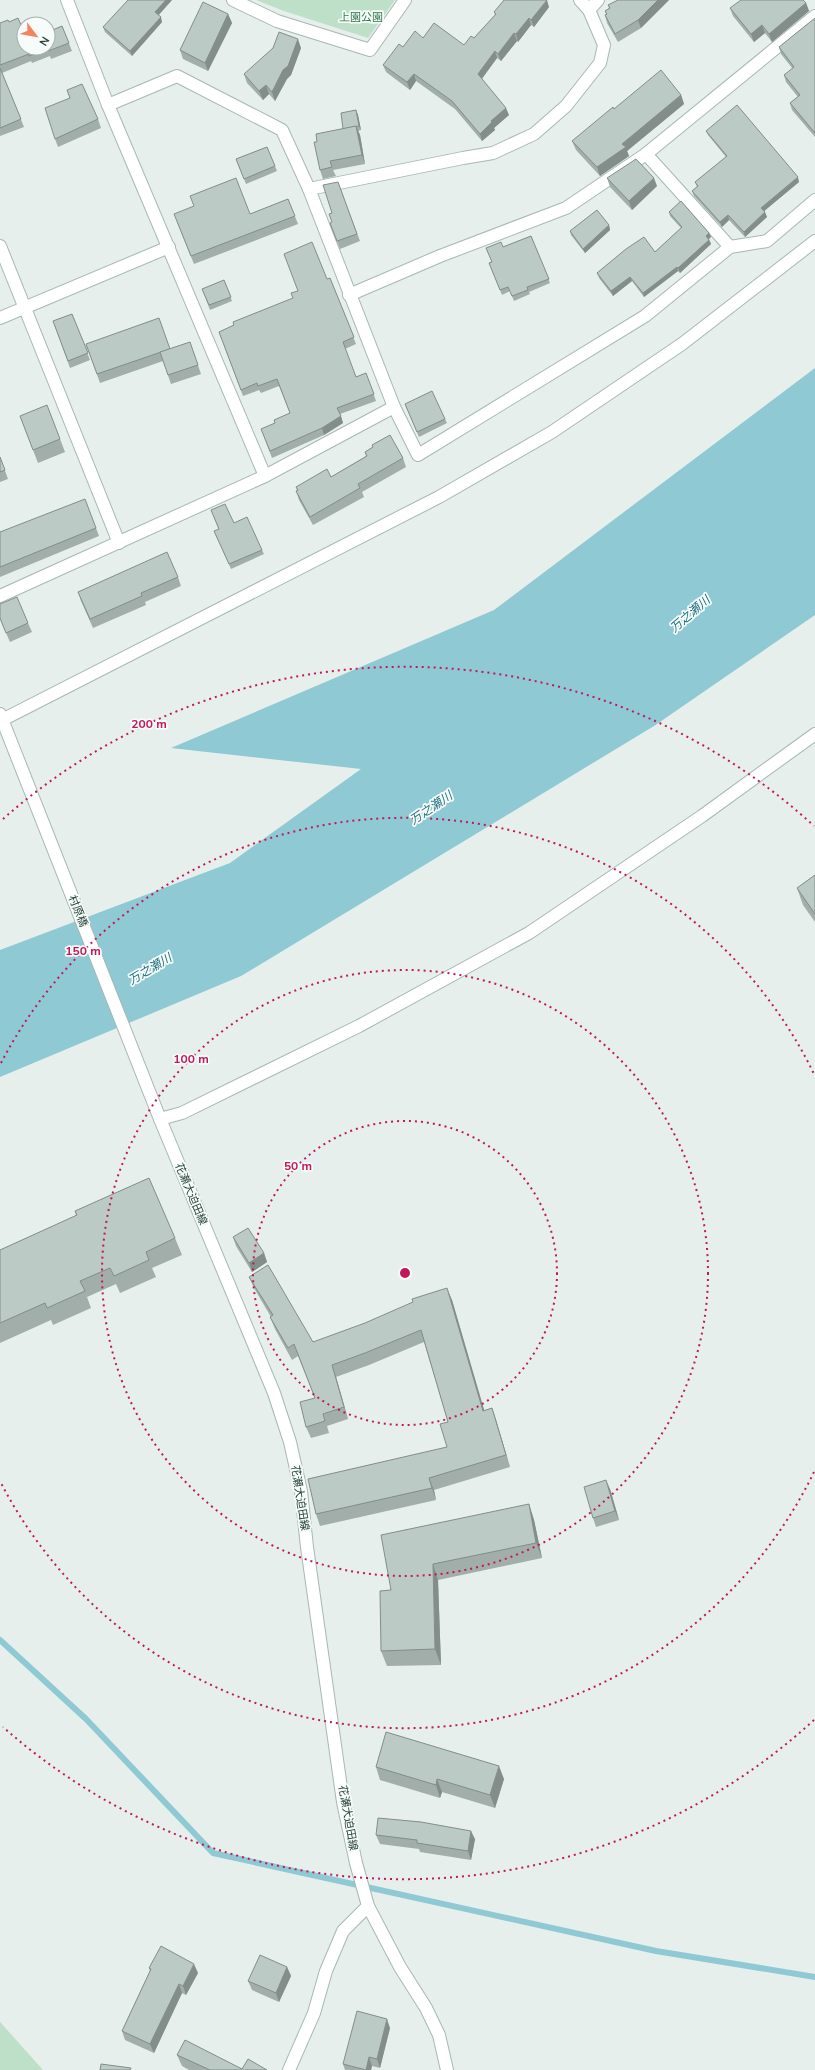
<svg xmlns="http://www.w3.org/2000/svg" width="815" height="2070" font-family="'Nunito Sans','Noto Sans JP',sans-serif">
	<rect width="100%" height="100%" fill="#e6efeb"/>
	<g fill="#bfe0c8">
		<path d="M256,0H395L368,38L284,11Z"/>
		<path d="M0,2022L43,2070H0Z"/>
	</g>
	<path fill="#8ec9d4" d="M815,368V615L654,726L241,976L0,1077V950L230,863L361,769L171,748L494,610Z"/>
	<g fill="none" stroke-linecap="round" stroke-linejoin="round">
		<path stroke="#8ec9d4" stroke-width="6" d="M0,1640L86,1719L213,1853L656,1951L815,1977"/>
		<g stroke="#a8b8b2" stroke-width="14">
			<g id="minor">
				<path d="M67,0L108,105L265,476"/>
				<path d="M233,0L277,21L370,50L405,0"/>
				<path d="M589,10L598,0"/>
				<path d="M108,105L177,76L282,130L309,189L394,407L418,455L645,316L730,247L767,241L815,200"/>
				<path d="M646,154L730,247"/>
				<path d="M309,189L463,158L493,153L534,134L566,106L600,63L604,45L589,10L580,0"/>
				<path d="M0,246L119,543"/>
				<path d="M349,295L440,256L566,208L646,154L815,16"/>
				<path d="M0,318L169,247"/>
				<path d="M0,596L265,476L394,407"/>
				<path d="M0,714L160,1119L274,1393L290,1442L301,1491L307,1547L343,1802L356,1863L368,1906L400,1967L426,2008L439,2035L447,2070"/>
				<path d="M0,721L439,497L552,432L682,344L815,241"/>
				<path d="M160,1119L182,1113L359,1026L529,933L702,816L815,734"/>
				<path d="M289,2070L314,2013L326,1971L343,1931L368,1906"/>
			</g>
		</g>
		<use href="#minor" stroke="#fff" stroke-width="12"/>
	</g>
	<g fill="#a1aea9">
		<path d="M172,0L158,15L162,22L132,56L105,32L103,27Z"/>
		<path d="M618,0H669L641,28L618,42L607,23L605,15L606,14L605,11L609,8L608,5Z"/>
		<path d="M804,1L806,3L809,11L772,42L765,33L754,42L733,16L730,8Z"/>
		<path d="M549,7L534,27L531,25L518,42L517,41L501,61L497,58L482,79L509,115L494,128L495,130L482,141L455,109L416,81L410,90L386,72L383,65L403,47L423,38L464,45L474,38L495,15L494,12Z"/>
		<path d="M228,14L232,23L208,71L183,59L180,50Z"/>
		<path d="M815,18V137L792,110L790,103L798,97L786,82L784,75L793,69L781,54L779,47Z"/>
		<path d="M0,23L24,48L62,26L72,51L51,59L50,56L32,63L31,61L2,73L24,127L0,136Z"/>
		<path d="M301,48L291,75L287,79L275,101L269,94L263,100L247,83L244,74Z"/>
		<path d="M67,90L98,119L101,128L58,147L55,139L70,98Z"/>
		<path d="M681,95L684,104L627,151L629,156L600,176L576,150L572,141L614,109Z"/>
		<path d="M356,110L358,115L361,130L358,131L360,135L365,164L333,170L336,176L323,179L320,170L343,129Z"/>
		<path d="M706,131L799,182L764,211L767,217L745,237L729,220L722,227L694,196L692,191L697,187L695,182L726,157L708,135Z"/>
		<path d="M267,147L277,171L246,184L236,159Z"/>
		<path d="M607,178L657,186L632,210L610,187Z"/>
		<path d="M338,182L360,241L340,249L330,223L332,222V213Z"/>
		<path d="M288,199L298,224L194,264L177,222L194,206L250,214Z"/>
		<path d="M669,212L709,233L711,237L709,239L711,244L680,273L678,271L644,297L632,281L613,296L599,278L597,273L655,252L681,228L670,216Z"/>
		<path d="M609,225L610,230L585,253L571,235L570,231Z"/>
		<path d="M531,236L550,283L529,292L530,294L514,301L510,291L502,295L489,263L491,262L503,247Z"/>
		<path d="M330,278L356,344L345,349L356,377L366,373L376,401L340,414L343,423L324,435L272,458L261,429L275,423L290,413L279,386L261,393L259,390L243,396L219,332L234,325L293,299Z"/>
		<path d="M224,280L232,301L210,310L202,289Z"/>
		<path d="M72,314L90,360L70,368L53,321Z"/>
		<path d="M190,342L201,374L171,384L163,361L100,383L86,344L170,349Z"/>
		<path d="M405,404L445,419L447,423L419,437Z"/>
		<path d="M20,416L60,439L65,452L38,463Z"/>
		<path d="M372,445L403,458L406,467L362,492L364,497L313,525L299,500L296,491L297,490L296,487L331,477L366,456L365,452L373,447Z"/>
		<path d="M0,457L8,479L0,482Z"/>
		<path d="M211,510L262,550L264,554L231,569L214,531L219,530Z"/>
		<path d="M96,528L99,536L0,577V532Z"/>
		<path d="M178,577L181,586L145,602L146,605L93,628L81,601L78,592Z"/>
		<path d="M0,604L28,623L32,632L10,642L0,619Z"/>
		<path d="M815,875V922L803,905L797,888Z"/>
		<path d="M75,1211L175,1238L182,1255L152,1268L156,1277L120,1293L116,1284L87,1297L91,1308L53,1325L51,1320L0,1343V1250L76,1216Z"/>
		<path d="M233,1237L264,1253L267,1262L252,1272L236,1246Z"/>
		<path d="M249,1277L313,1342L452,1300L484,1411L492,1408L496,1420L510,1467L434,1490L436,1500L320,1526L316,1514L447,1447L448,1422L424,1342L369,1365L336,1377L348,1419L327,1426L329,1433L311,1438L306,1427L315,1398L298,1356L292,1360L275,1329L270,1317H271L254,1288Z"/>
		<path d="M610,1489L619,1520L596,1527L593,1518Z"/>
		<path d="M529,1504L534,1520L542,1558L438,1580L441,1665L387,1666L381,1651L391,1590Z"/>
		<path d="M376,1767L504,1779L495,1808L442,1792L440,1798L380,1780Z"/>
		<path d="M376,1835L475,1839L471,1860L420,1852L419,1849L380,1844Z"/>
		<path d="M287,1967L291,1976L279,2002L252,1990L248,1981Z"/>
		<path d="M149,1968L198,1973L186,1995L182,1993L154,2053L125,2040L122,2031L150,1971Z"/>
		<path d="M390,2028L380,2068L372,2066L371,2070H345L343,2064Z"/>
		<path d="M177,2055L242,2069L267,2070H189L182,2066Z"/>
	</g>
	<g fill="#838d89">
		<path d="M166,0H172L157,17L155,12Z"/>
		<path d="M547,0L549,7L534,27L531,20Z"/>
		<path d="M658,0H669L641,28L638,20Z"/>
		<path d="M806,3L809,11L772,42L769,34Z"/>
		<path d="M228,14L232,23L208,71L205,63Z"/>
		<path d="M161,17L162,22L132,56L130,51Z"/>
		<path d="M529,18L531,25L518,42L516,34Z"/>
		<path d="M762,25L765,33L754,42L751,34Z"/>
		<path d="M514,33L517,41L501,61L498,54Z"/>
		<path d="M298,39L301,48L291,75L287,79L275,101L272,92Z"/>
		<path d="M495,51L497,58L480,81L478,74Z"/>
		<path d="M414,74L416,81L410,90L407,82Z"/>
		<path d="M266,85L269,94L263,100L259,91Z"/>
		<path d="M681,95L684,104L627,151L629,156L600,176L597,167L622,144Z"/>
		<path d="M506,108L509,115L494,128L495,130L482,141L480,134L491,121Z"/>
		<path d="M356,110L358,115L361,130L359,126Z"/>
		<path d="M356,126L360,135L365,164L362,155Z"/>
		<path d="M798,177L799,182L763,212L761,208Z"/>
		<path d="M654,178L657,186L632,210L629,201Z"/>
		<path d="M765,212L767,217L745,237L744,232Z"/>
		<path d="M728,215L729,220L722,227L720,222Z"/>
		<path d="M609,225L610,230L585,253L583,249Z"/>
		<path d="M709,233L711,237L707,240L706,236Z"/>
		<path d="M709,240L711,244L680,273L678,268Z"/>
		<path d="M677,267L678,271L644,297L643,293Z"/>
		<path d="M630,277L632,281L613,296L611,291Z"/>
		<path d="M341,416L343,423L324,435L322,428Z"/>
		<path d="M264,1253L267,1262L252,1272L249,1263Z"/>
		<path d="M447,1288L452,1300L488,1423L483,1411Z"/>
		<path d="M332,1365L336,1377L348,1419L344,1407Z"/>
		<path d="M492,1408L496,1420L510,1467L506,1455Z"/>
		<path d="M429,1478L434,1490L436,1500L432,1488Z"/>
		<path d="M606,1480L610,1489L619,1520L615,1511Z"/>
		<path d="M529,1504L534,1520L542,1558L536,1543Z"/>
		<path d="M433,1564L438,1580L441,1665L435,1649Z"/>
		<path d="M499,1766L504,1779L495,1808L490,1795Z"/>
		<path d="M437,1779L442,1792L440,1798L436,1785Z"/>
		<path d="M471,1831L475,1839L471,1860L468,1851Z"/>
		<path d="M194,1964L198,1973L186,1995L183,1986Z"/>
		<path d="M287,1967L291,1976L279,2002L276,1993Z"/>
		<path d="M179,1984L182,1993L154,2053L150,2044Z"/>
		<path d="M387,2019L390,2028L380,2068L377,2059Z"/>
		<path d="M369,2057L372,2066L371,2070H366Z"/>
	</g>
	<g fill="#bbcac4" stroke="#838d89">
		<path d="M128,0H166L155,12L161,17L130,51L103,27Z"/>
		<path d="M504,0H547L531,20L529,18L516,34L514,33L498,54L495,51L478,74L506,108L491,121L492,122L480,134L452,101L414,74L407,82L383,65L399,44L403,47L415,31L423,38L434,23L464,45L471,36L474,38L496,14L494,12Z"/>
		<path d="M618,0H658L638,20L615,34L605,15L607,14L605,11L610,8L608,5Z"/>
		<path d="M741,0H803L806,3L769,34L762,25L751,34L730,8Z"/>
		<path d="M203,2L228,14L205,63L180,50Z"/>
		<path d="M18,18L21,25L24,24V48H48V32L62,26L69,43L48,51L47,49L29,56V54L0,65V23L8,20L9,22Z"/>
		<path d="M815,18V133L790,103L800,95L784,75L794,67L779,47Z"/>
		<path d="M35,20L36,24H25Z"/>
		<path d="M279,32L298,39L288,66L283,70L272,92L266,85L259,91L244,74L273,48Z"/>
		<path d="M0,68L21,119L0,128Z"/>
		<path d="M661,70L681,95L622,144L626,147L597,167L572,141L613,107L614,109Z"/>
		<path d="M82,84L98,119L55,139L45,108L70,98L67,90Z"/>
		<path d="M737,105L798,177L761,208L765,212L744,232L728,215L720,222L692,191L698,186L695,182L727,156L706,131Z"/>
		<path d="M356,110L359,126L343,129L341,113Z"/>
		<path d="M356,126L362,155L330,161L332,167L320,170L314,142H317L316,134Z"/>
		<path d="M267,147L275,166L244,179L236,159Z"/>
		<path d="M636,159L654,178L629,201L607,178Z"/>
		<path d="M236,178L250,214L288,199L295,216L191,256L174,214L194,206L190,196Z"/>
		<path d="M338,182L357,234L337,241L330,223L332,222L329,214L332,213L323,185Z"/>
		<path d="M681,201L709,233L706,236L709,240L678,268L677,267L643,293L630,277L611,291L597,273L626,249L644,237L655,252L682,227L669,212Z"/>
		<path d="M597,210L609,225L583,249L570,231Z"/>
		<path d="M531,236L549,279L527,287L528,290L512,296L508,287L500,290L489,263L492,262L486,248L501,242L503,247Z"/>
		<path d="M312,242L327,279L330,278L354,337L343,342L356,377L366,373L374,394L337,408L341,416L322,428L270,451L261,429L275,423L274,420L290,413L277,379L258,386L257,383L241,390L219,332L234,325L233,322L293,298L291,293L298,291L284,254Z"/>
		<path d="M224,280L231,297L209,305L202,289Z"/>
		<path d="M72,314L88,353L68,361L53,321Z"/>
		<path d="M159,318L170,349L97,374L86,344Z"/>
		<path d="M190,342L198,365L168,375L160,352Z"/>
		<path d="M432,391L445,419L417,432L405,404Z"/>
		<path d="M47,405L60,439L33,450L20,416Z"/>
		<path d="M390,435L403,458L358,484L360,488L310,517L296,491L298,490L296,487L327,469L331,477L367,456L365,452L373,447L372,445Z"/>
		<path d="M0,457L5,470L0,472Z"/>
		<path d="M85,499L96,528L0,567V532Z"/>
		<path d="M225,504L234,523L247,517L262,550L229,564L214,531L219,529L211,510Z"/>
		<path d="M167,552L178,577L141,593L142,596L90,619L78,592Z"/>
		<path d="M17,597L28,623L6,633L0,618V604Z"/>
		<path d="M815,875V914L797,888Z"/>
		<path d="M149,1178L175,1238L146,1252L149,1260L114,1276L110,1268L80,1281L85,1291L47,1308L45,1303L0,1323V1250L77,1215L75,1211Z"/>
		<path d="M248,1228L264,1253L249,1263L233,1237Z"/>
		<path d="M268,1265L313,1342L365,1323L413,1302L412,1299L447,1288L483,1411L492,1408L506,1455L429,1478L432,1488L316,1514L308,1479L447,1447L440,1424L448,1422L421,1330L365,1353L332,1365L344,1407L323,1414L325,1421L306,1427L300,1402L315,1398L294,1344L288,1348L270,1317L273,1315L249,1277Z"/>
		<path d="M606,1480L615,1511L593,1518L584,1487Z"/>
		<path d="M529,1504L536,1543L433,1564L435,1649L381,1651L380,1591L391,1590L381,1535Z"/>
		<path d="M386,1732L499,1766L490,1795L437,1779L436,1785L376,1767Z"/>
		<path d="M378,1818L421,1822L471,1831L468,1851L417,1843V1840L376,1835Z"/>
		<path d="M161,1946L194,1964L183,1986L179,1984L150,2044L122,2031L151,1969L149,1968Z"/>
		<path d="M260,1955L287,1967L276,1993L248,1981Z"/>
		<path d="M357,2011L387,2019L377,2059L369,2057L366,2070L343,2064Z"/>
		<path d="M185,2040L242,2069L248,2059L267,2070H210L177,2055Z"/>
		<path d="M101,2064L131,2068L130,2070H100Z"/>
	</g>
	<g fill="none" stroke="#c2185b" stroke-width="2" stroke-dasharray="2 4">
		<circle cx="405" cy="1273" r="152"/>
		<circle cx="405" cy="1273" r="303"/>
		<path d="M814 1472A455 455 0 0 1 1 1483M1 1063A455 455 0 0 1 814 1074"/>
		<path d="M814 1720A606 606 0 0 1 3 1727M3 819A606 606 0 0 1 814 826"/>
	</g>
	<g text-anchor="middle" dominant-baseline="central" stroke-width="3.5" stroke-linejoin="round" paint-order="stroke">
		<g font-size="11" fill="#2d7a4b" stroke="#f7fbf9">
			<text x="361" y="17">上園公園</text>
		</g>
		<g font-size="11" fill="#24423a" stroke="#f7fbf9">
			<text transform="translate(78 911) rotate(68)">村原橋</text>
			<text transform="translate(191 1194) rotate(67)">花瀬大迫田線</text>
			<text transform="translate(300 1498) rotate(81)">花瀬大迫田線</text>
			<text transform="translate(348 1818) rotate(80)">花瀬大迫田線</text>
		</g>
		<g font-size="12" font-style="italic" fill="#1c6f80" stroke="#f7fbf9">
			<text transform="translate(690 614) rotate(-41)">万之瀬川</text>
			<text transform="translate(431 808) rotate(-34)">万之瀬川</text>
			<text transform="translate(150 969) rotate(-31)">万之瀬川</text>
		</g>
	</g>
	<circle cx="405" cy="1273" r="6" fill="#c2185b" stroke="#f7fbf9" stroke-width="2"/>
	<g font-size="12" text-anchor="middle" font-weight="bold" fill="#c2185b" stroke="#f7fbf9" stroke-width="3.5" stroke-linejoin="round" paint-order="stroke">
		<text x="149" y="728">200 m</text>
		<text x="83" y="955">150 m</text>
		<text x="191" y="1063">100 m</text>
		<text x="298" y="1170">50 m</text>
	</g>
	<g transform="translate(36 36) rotate(122)"><circle r="19" fill="#f7fbf9" stroke="#a3b1ad"/>
	<path d="M0-3L7 15L0 10L-7 15Z" fill="#f4845f"/>
	<text y="-6" font-size="11" font-weight="bold" text-anchor="middle" fill="#24423a">N</text>
	</g>
</svg>
